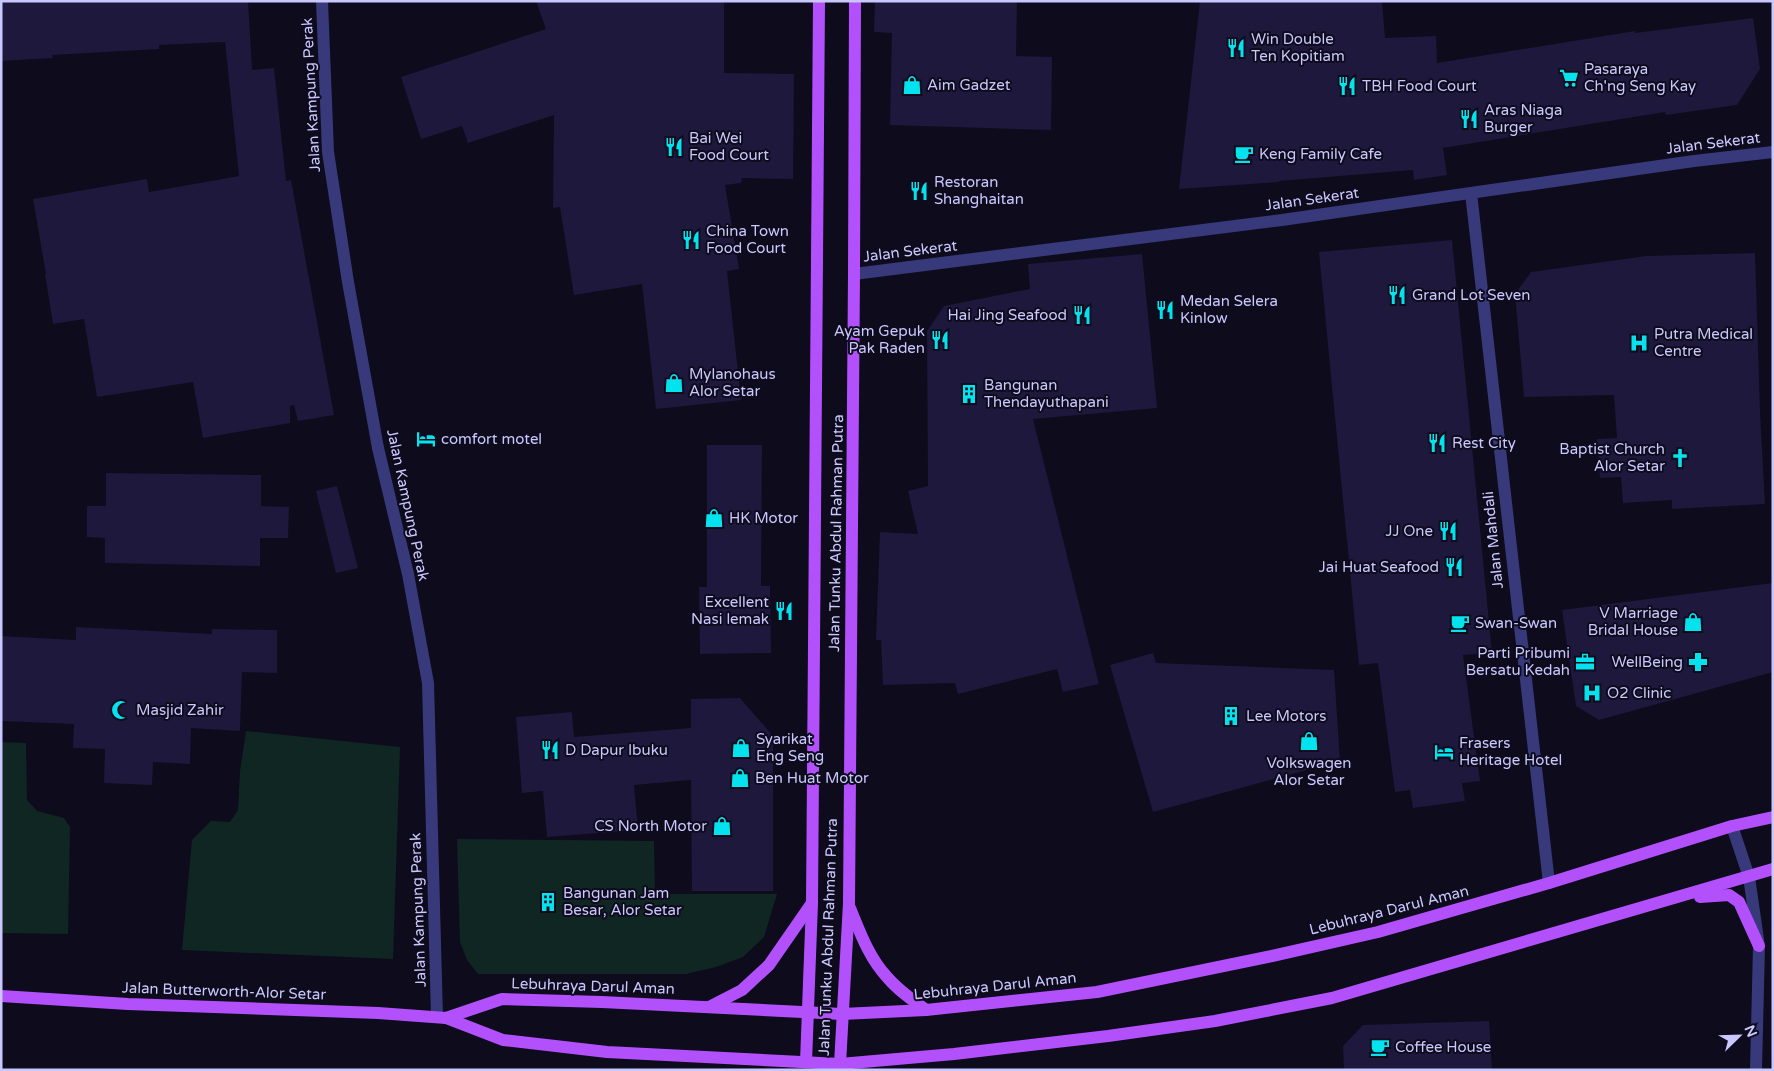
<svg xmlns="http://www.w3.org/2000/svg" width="1774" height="1071" font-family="'Varela Round',sans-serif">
	<rect width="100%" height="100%" fill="#0d0b1c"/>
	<g fill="#0f2623">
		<path d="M246,731L400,747L393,959L182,950L192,840L211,821L230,822L238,810L240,771Z"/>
		<path d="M1,742L26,743L27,800L37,811L64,818L70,827L68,934L1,933Z"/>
		<path d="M457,839L654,841L655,894H777L764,937L743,957L716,967L686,974H478L467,960L460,942Z"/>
	</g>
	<g fill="#1d183c">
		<path d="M1,1H248L252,70L274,68L286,181L291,180L334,415L298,421L294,405L290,406V423L203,438L193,382L97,397L84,319L53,324L45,274H46L33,199L147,179L149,192L239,176L225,42L159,45V49L52,55L53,58L1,61Z"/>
		<path d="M536,1H724V73L794,74L793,179L742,178L741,183L725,185L739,269L727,271L741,400L656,409L642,284L574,295L560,207L553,208L554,115L468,143L462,126L421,139L401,77L546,29Z"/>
		<path d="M875,1H1017L1016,56L1052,57L1051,130L890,125L892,33L874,32Z"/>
		<path d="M1200,1H1382L1385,38L1436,36L1437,63L1635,31V33L1753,18L1760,69L1737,105L1666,115L1665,112L1443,148L1447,175L1414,180L1413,170L1279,181V182L1179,189Z"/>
		<path d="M1452,240L1492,653L1463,655L1480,781L1462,783L1465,801L1413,808L1410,790L1395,792L1378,663L1359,665L1319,252Z"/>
		<path d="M1755,253L1760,412L1765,504L1672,509V500L1623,503L1621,477L1600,478L1597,439L1617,438L1614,395L1524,397L1515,294L1531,272L1646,256Z"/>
		<path d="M1142,254L1157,408L1033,419L1099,684L1063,692L1057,669L958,694L955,683L883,685L881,640H876L880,532L918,534L908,491L928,486L927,331L944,306L1030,289L1028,264Z"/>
		<path d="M707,445H762L761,586H770L771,653L700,654L699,587H707Z"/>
		<path d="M106,473L261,475V506L289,507L288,538H260V566L105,563V538L87,537V506H106Z"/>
		<path d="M337,486L358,568L336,573L316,491Z"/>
		<path d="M1773,583V672L1599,720L1576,706L1562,610Z"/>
		<path d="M76,627L212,634V629L277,630V673L242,672L240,731L191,728L190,764L153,762L152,785L104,783L105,749L73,748L74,724L1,721V636L76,640Z"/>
		<path d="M1153,653L1156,663L1334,670L1340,761L1153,812L1110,665Z"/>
		<path d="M740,698L773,736V891H692L691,780L634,785L638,830L547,837L543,791L522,793L516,717L572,712L574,737L691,728V699Z"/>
		<path d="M1489,1021L1492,1070H1344L1343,1046L1363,1025Z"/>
	</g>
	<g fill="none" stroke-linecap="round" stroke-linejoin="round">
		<g stroke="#37397a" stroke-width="12">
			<path d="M322,1L328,152L348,282L378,448L408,574L428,683L437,1017"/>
			<path d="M1471,193L1549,883"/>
			<path d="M854,274L1282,220L1694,161L1773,152"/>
			<path d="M1732,826L1749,877L1759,946L1756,1070"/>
		</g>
		<g stroke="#b251fc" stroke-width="12">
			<path d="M1700,897L1729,895L1739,902L1759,946"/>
			<path d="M850,908C860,932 869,958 887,977C898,990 912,1000 926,1010"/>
			<path d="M1,996L128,1004L378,1013L446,1018L503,1040L607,1052L840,1064L954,1054L1108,1036L1215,1021L1332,998L1773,869"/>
			<path d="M709,1007L742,990L769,965L812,903"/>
			<path d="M446,1018L502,999L602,1002L842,1014L926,1010L1097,992L1272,956L1378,932L1549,883L1732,826L1773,817"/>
			<path d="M806,1062L812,903L819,1"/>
			<path d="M840,1064L849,903L854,274L855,1"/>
		</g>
	</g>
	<defs>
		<g id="restaurant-bare" transform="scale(1.5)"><path d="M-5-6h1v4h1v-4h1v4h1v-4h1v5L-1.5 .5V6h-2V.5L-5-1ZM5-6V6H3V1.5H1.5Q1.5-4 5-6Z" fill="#04e3ed" stroke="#0d0b1c" stroke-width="2.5" paint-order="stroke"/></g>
		<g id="supermarket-bare" transform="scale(1.5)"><path d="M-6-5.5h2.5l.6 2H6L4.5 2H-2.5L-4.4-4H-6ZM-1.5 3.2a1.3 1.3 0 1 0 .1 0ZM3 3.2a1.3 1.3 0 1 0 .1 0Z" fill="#04e3ed" stroke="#0d0b1c" stroke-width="2.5" paint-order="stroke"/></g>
		<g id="shop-bare" transform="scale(1.5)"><path d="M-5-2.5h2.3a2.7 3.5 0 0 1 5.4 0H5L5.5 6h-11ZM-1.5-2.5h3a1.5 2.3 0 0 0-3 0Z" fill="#04e3ed" stroke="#0d0b1c" stroke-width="2.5" paint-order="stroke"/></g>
		<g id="cafe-bare" transform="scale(1.5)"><path d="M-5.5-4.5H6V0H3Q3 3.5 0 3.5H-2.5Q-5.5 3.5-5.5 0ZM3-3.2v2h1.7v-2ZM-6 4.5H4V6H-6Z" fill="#04e3ed" stroke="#0d0b1c" stroke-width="2.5" paint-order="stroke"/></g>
		<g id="hospital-bare" transform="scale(1.5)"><path d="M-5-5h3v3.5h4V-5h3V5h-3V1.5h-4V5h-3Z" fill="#04e3ed" stroke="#0d0b1c" stroke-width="2.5" paint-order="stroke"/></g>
		<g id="building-bare" transform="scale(1.5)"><path d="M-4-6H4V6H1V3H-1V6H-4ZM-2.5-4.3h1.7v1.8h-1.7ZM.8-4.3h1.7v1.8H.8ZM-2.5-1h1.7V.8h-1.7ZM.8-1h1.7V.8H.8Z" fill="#04e3ed" stroke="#0d0b1c" stroke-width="2.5" paint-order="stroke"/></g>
		<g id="hotel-bare" transform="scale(1.5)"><path d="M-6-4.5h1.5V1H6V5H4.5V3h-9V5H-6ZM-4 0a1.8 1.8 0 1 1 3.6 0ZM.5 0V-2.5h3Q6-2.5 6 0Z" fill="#04e3ed" stroke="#0d0b1c" stroke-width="2.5" paint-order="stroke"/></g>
		<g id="church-bare" transform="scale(1.5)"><path d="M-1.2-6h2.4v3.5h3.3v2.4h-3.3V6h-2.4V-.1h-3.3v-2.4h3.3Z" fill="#04e3ed" stroke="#0d0b1c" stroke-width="2.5" paint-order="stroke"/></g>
		<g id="office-bare" transform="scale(1.5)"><path d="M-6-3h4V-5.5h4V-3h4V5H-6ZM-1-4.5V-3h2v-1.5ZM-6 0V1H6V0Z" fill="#04e3ed" stroke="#0d0b1c" stroke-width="2.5" paint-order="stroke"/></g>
		<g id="pharmacy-bare" transform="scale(1.5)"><path d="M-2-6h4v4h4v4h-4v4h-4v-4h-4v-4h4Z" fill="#04e3ed" stroke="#0d0b1c" stroke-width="2.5" paint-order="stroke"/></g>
		<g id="mosque-bare" transform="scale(1.5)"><path d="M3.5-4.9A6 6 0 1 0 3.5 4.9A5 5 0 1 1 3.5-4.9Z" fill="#04e3ed" stroke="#0d0b1c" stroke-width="2.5" paint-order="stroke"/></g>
	</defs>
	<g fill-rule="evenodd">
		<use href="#restaurant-bare" x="1236" y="48"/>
		<use href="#supermarket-bare" x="1569" y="78"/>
		<use href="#shop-bare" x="912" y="85"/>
		<use href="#restaurant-bare" x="1347" y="86"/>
		<use href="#restaurant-bare" x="1469" y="119"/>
		<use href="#restaurant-bare" x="674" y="147"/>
		<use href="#cafe-bare" x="1244" y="154"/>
		<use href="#restaurant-bare" x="919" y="191"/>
		<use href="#restaurant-bare" x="691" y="240"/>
		<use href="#restaurant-bare" x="1397" y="295"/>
		<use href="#restaurant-bare" x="1165" y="310"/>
		<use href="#restaurant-bare" x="1082" y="315"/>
		<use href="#restaurant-bare" x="940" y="340"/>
		<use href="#hospital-bare" x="1639" y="343"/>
		<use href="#shop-bare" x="674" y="383"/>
		<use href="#building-bare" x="969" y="394"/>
		<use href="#hotel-bare" x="426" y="439"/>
		<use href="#restaurant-bare" x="1437" y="443"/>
		<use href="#church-bare" x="1680" y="458"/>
		<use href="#shop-bare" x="714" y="518"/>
		<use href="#restaurant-bare" x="1448" y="531"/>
		<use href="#restaurant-bare" x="1454" y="567"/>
		<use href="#restaurant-bare" x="784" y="611"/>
		<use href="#shop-bare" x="1693" y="622"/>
		<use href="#cafe-bare" x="1460" y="623"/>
		<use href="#office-bare" x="1585" y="662"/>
		<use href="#pharmacy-bare" x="1698" y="662"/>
		<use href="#hospital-bare" x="1592" y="693"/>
		<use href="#mosque-bare" x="121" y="710"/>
		<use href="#building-bare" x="1231" y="716"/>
		<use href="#shop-bare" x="1309" y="741"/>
		<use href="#shop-bare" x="741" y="748"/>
		<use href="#restaurant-bare" x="550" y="750"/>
		<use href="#hotel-bare" x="1444" y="752"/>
		<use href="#shop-bare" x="740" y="778"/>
		<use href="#shop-bare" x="722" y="826"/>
		<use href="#building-bare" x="548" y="902"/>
		<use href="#cafe-bare" x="1380" y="1047"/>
	</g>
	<g text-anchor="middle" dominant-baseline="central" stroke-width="4" stroke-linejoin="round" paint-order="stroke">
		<g font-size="15" fill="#cac7fe" stroke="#0d0b1c" text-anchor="start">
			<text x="1251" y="39">Win Double<tspan x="1251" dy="17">Ten Kopitiam</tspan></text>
			<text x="1584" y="69">Pasaraya<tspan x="1584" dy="17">Ch'ng Seng Kay</tspan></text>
			<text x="927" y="85">Aim Gadzet</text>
			<text x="1362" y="86">TBH Food Court</text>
			<text x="1484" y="110">Aras Niaga<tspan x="1484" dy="17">Burger</tspan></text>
			<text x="689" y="138">Bai Wei<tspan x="689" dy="17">Food Court</tspan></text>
			<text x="1259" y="154">Keng Family Cafe</text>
			<text x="934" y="182">Restoran<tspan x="934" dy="17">Shanghaitan</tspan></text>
			<text x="706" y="231">China Town<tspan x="706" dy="17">Food Court</tspan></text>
			<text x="1412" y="295">Grand Lot Seven</text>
			<text x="1180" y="301">Medan Selera<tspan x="1180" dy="17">Kinlow</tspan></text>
			<text x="1067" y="315" text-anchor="end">Hai Jing Seafood</text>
			<text x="925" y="331" text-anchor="end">Ayam Gepuk<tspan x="925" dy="17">Pak Raden</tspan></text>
			<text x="1654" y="334">Putra Medical<tspan x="1654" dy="17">Centre</tspan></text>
			<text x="689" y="374">Mylanohaus<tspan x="689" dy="17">Alor Setar</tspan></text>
			<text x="984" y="385">Bangunan<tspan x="984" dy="17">Thendayuthapani</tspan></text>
			<text x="441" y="439">comfort motel</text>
			<text x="1452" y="443">Rest City</text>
			<text x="1665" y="449" text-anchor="end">Baptist Church<tspan x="1665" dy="17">Alor Setar</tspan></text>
			<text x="729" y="518">HK Motor</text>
			<text x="1433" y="531" text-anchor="end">JJ One</text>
			<text x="1439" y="567" text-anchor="end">Jai Huat Seafood</text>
			<text x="769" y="602" text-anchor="end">Excellent<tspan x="769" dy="17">Nasi lemak</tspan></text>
			<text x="1678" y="613" text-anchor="end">V Marriage<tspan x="1678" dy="17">Bridal House</tspan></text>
			<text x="1475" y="623">Swan-Swan</text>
			<text x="1570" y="653" text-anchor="end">Parti Pribumi<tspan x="1570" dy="17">Bersatu Kedah</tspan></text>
			<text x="1683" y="662" text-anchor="end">WellBeing</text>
			<text x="1607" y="693">O2 Clinic</text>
			<text x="136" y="710">Masjid Zahir</text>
			<text x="1246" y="716">Lee Motors</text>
			<text x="756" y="739">Syarikat<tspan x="756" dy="17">Eng Seng</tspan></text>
			<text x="1459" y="743">Frasers<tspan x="1459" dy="17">Heritage Hotel</tspan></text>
			<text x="565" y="750">D Dapur Ibuku</text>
			<text x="1309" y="763" text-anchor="middle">Volkswagen<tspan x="1309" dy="17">Alor Setar</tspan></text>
			<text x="755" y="778">Ben Huat Motor</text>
			<text x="707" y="826" text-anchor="end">CS North Motor</text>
			<text x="563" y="893">Bangunan Jam<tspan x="563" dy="17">Besar, Alor Setar</tspan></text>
			<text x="1395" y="1047">Coffee House</text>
		</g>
		<g font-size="15" fill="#cac7fe" stroke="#0d0b1c">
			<text transform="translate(311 95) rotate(-93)">Jalan Kampung Perak</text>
			<text transform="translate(1713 143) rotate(-7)">Jalan Sekerat</text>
			<text transform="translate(1312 199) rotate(-8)">Jalan Sekerat</text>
			<text transform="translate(910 251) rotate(-7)">Jalan Sekerat</text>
			<text transform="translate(408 505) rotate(78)">Jalan Kampung Perak</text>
			<text transform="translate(836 533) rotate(-89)">Jalan Tunku Abdul Rahman Putra</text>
			<text transform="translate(1493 540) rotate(-96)">Jalan Mahdali</text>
			<text transform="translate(418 910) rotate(-92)">Jalan Kampung Perak</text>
			<text transform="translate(1389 910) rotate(-14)">Lebuhraya Darul Aman</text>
			<text transform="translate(828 937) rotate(-88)">Jalan Tunku Abdul Rahman Putra</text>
			<text transform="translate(593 986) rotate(2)">Lebuhraya Darul Aman</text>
			<text transform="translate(995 986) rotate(-6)">Lebuhraya Darul Aman</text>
			<text transform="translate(224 991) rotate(2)">Jalan Butterworth-Alor Setar</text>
		</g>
	</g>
	<rect width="1774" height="1071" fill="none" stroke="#cac7fe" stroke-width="5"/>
	<g transform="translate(1739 1036) rotate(67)" stroke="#0d0b1c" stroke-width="4" paint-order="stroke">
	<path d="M0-4L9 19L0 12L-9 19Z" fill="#cac7fe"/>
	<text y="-8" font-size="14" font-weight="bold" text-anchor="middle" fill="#cac7fe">N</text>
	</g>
</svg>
